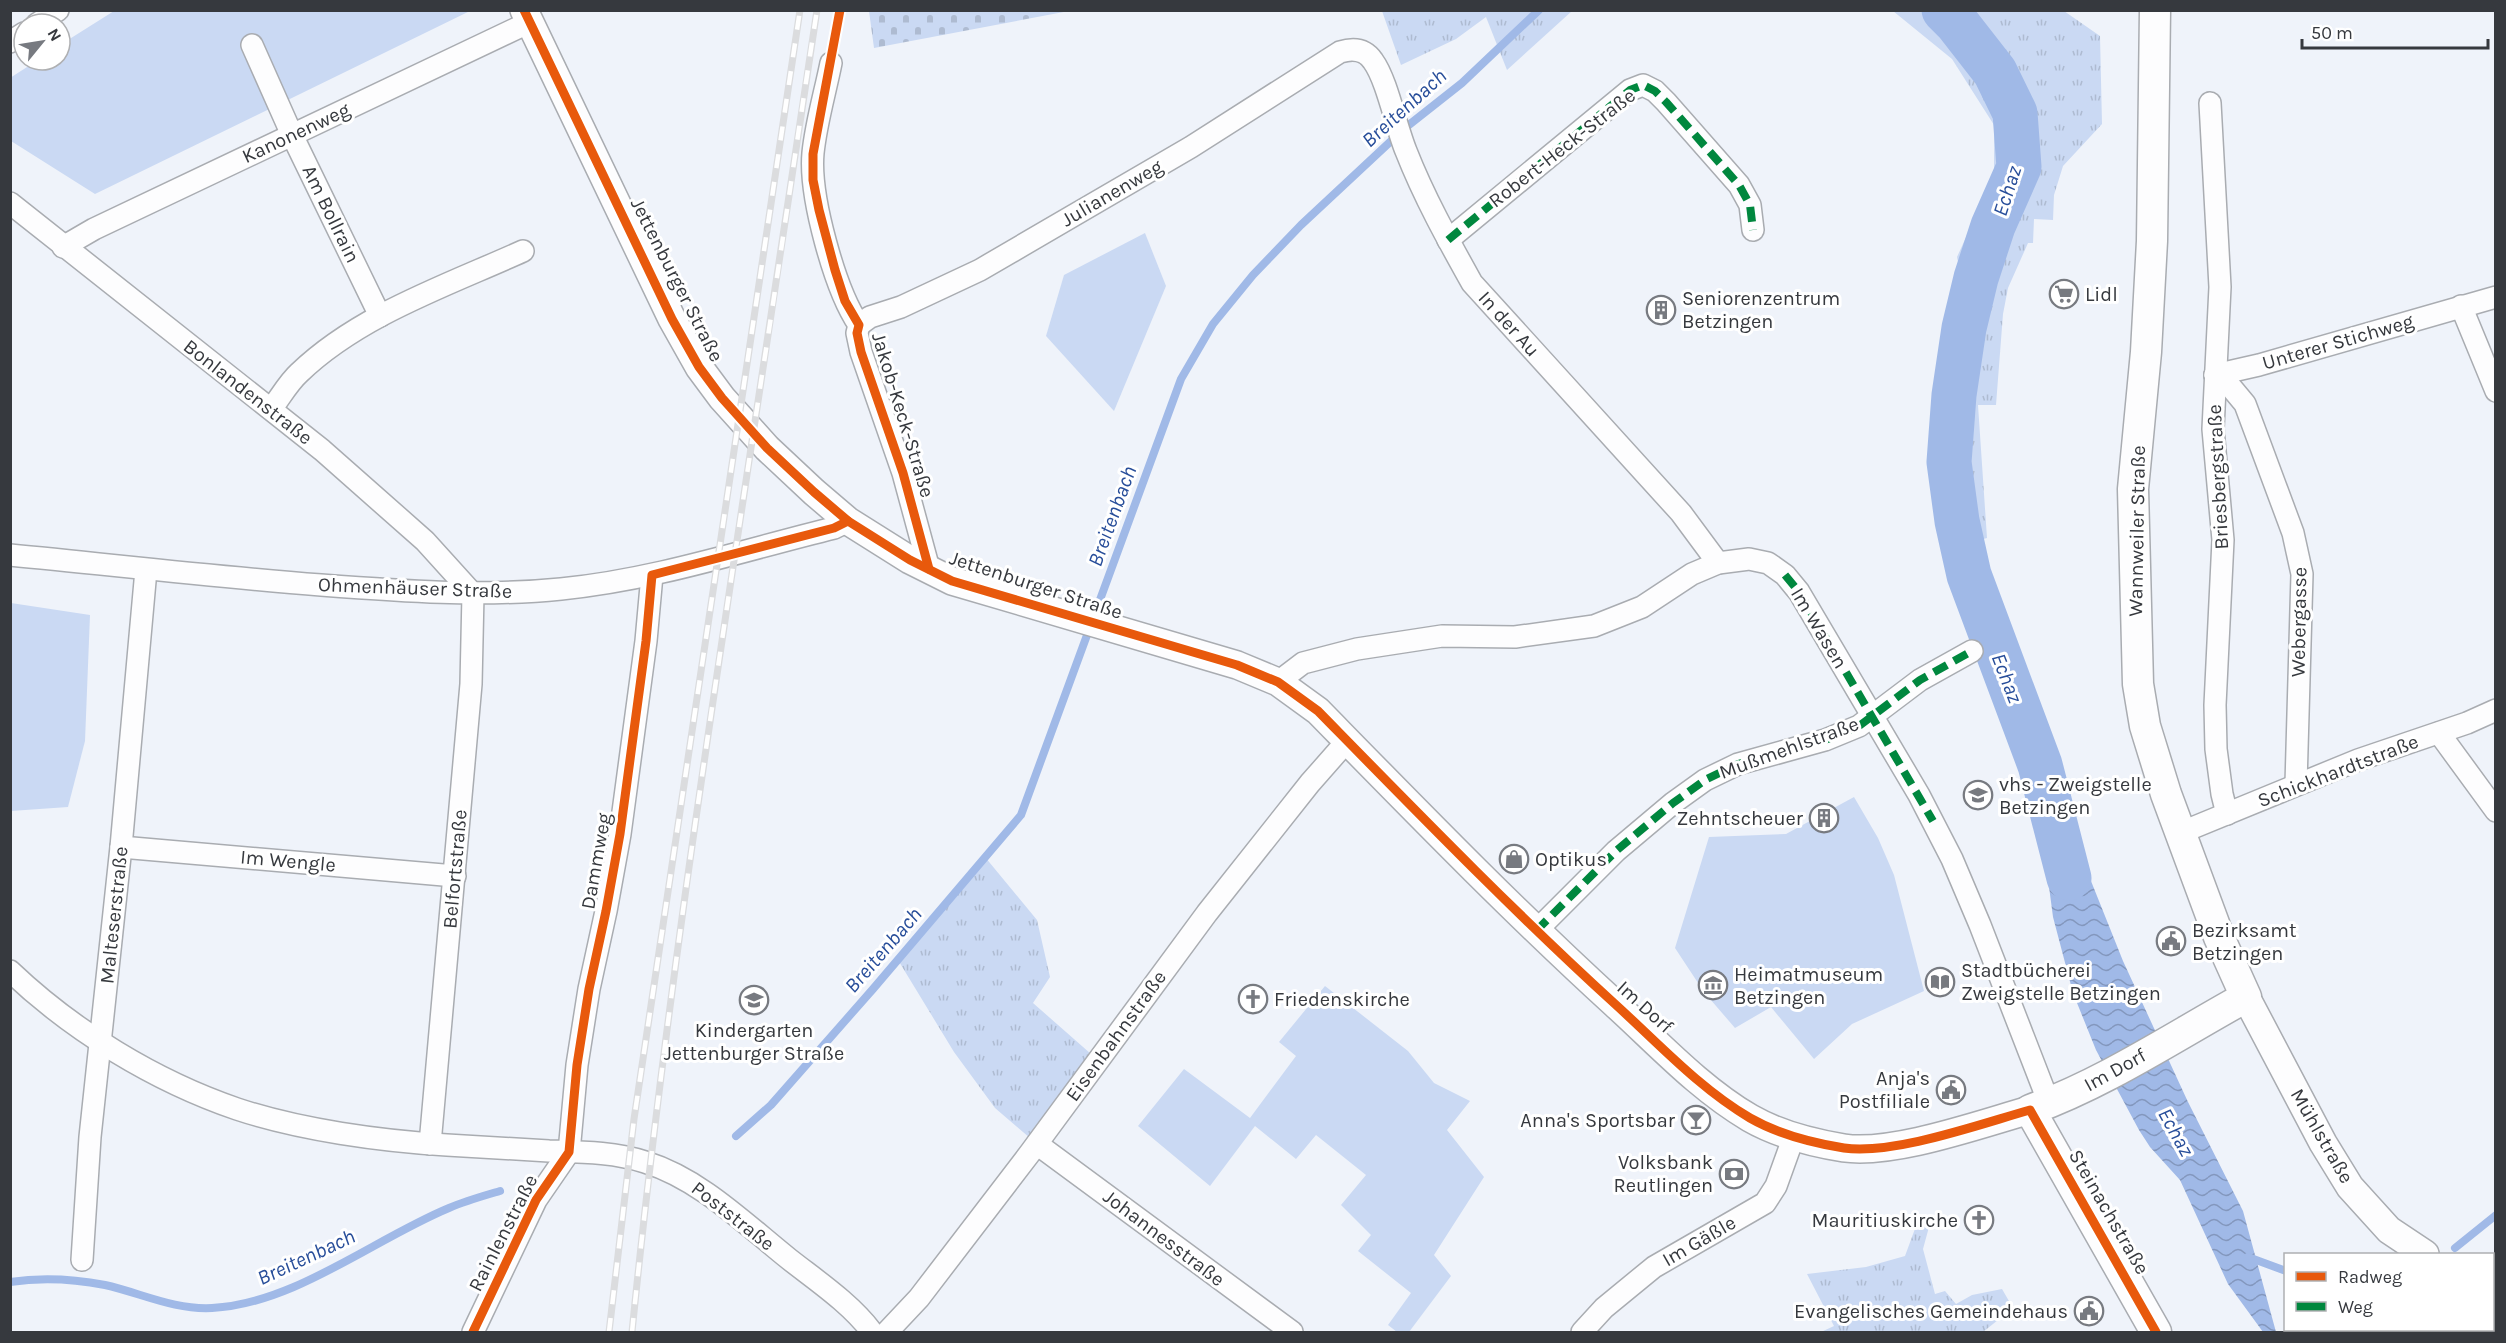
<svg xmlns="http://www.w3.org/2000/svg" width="2506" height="1343" font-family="Karla,sans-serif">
	<defs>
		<pattern id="grass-tufts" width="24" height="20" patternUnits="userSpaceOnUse" patternTransform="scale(1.5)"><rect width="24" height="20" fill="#cad9f3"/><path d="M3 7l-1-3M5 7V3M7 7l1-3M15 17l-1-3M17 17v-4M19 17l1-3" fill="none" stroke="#aebbd1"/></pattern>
		<pattern id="cemetery-stones" width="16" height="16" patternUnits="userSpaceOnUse" patternTransform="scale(1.5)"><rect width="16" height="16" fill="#cad9f3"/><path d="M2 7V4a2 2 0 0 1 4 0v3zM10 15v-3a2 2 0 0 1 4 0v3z" fill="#aebbd1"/></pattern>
		<pattern id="water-waves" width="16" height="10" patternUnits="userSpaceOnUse" patternTransform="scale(1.5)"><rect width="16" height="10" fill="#a0b9e7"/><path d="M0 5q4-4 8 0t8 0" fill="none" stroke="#8397bd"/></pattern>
	</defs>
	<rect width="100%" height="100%" fill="#eff3fa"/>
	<g fill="url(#grass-tufts)">
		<path d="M1382,11V10L1572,11L1507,70L1486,17L1456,39L1401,65Z"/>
		<path d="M1893,11H2064L2100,36L2102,124L2063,166L2054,195L2053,220L2034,219L2033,243H2028L2008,288L2003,314L1996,405H1978L1987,538L1966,544L1956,472L1973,335L1957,257L1994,176V125L1952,59Z"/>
		<path d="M985,857L1037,920L1050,977L1033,1003L1099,1061L1037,1144L995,1108L954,1052L898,960Z"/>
		<path d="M1916,1226L1929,1227L1923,1249L1935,1294L1945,1291L1956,1304L1972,1295L2002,1289L2013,1308L1983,1332H1821L1834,1326L1807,1274L1866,1267L1905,1256Z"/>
	</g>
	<path fill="url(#cemetery-stones)" d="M869,11V10L1069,11L874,48Z"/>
	<g fill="#cad9f3">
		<path d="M472,10L95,194L11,141L10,78L38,60H60V45L114,11Z"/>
		<path d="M1145,233L1166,286L1114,411L1046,336L1064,275Z"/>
		<path d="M11,603L90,615L85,741L68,807L11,811Z"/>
		<path d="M1854,797L1878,838L1894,875L1924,991L1852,1024L1814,1059L1771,1007L1735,1028L1704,992L1675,948L1709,837L1786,834Z"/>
		<path d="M1325,986L1408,1051L1434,1083L1470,1101L1447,1130L1484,1177L1434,1255L1451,1276L1409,1332H1397L1388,1325L1411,1293L1358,1251L1371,1235L1341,1205L1366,1175L1316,1135L1296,1159L1255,1126L1210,1186L1138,1126L1184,1069L1250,1118L1296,1056L1279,1042Z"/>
	</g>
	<path fill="url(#water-waves)" d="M2054,819L2067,830L2077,846L2123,961L2188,1102L2243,1211L2276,1332H2263L2228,1284L2180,1180L2150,1147L2139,1130L2096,1050L2073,993L2053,917L2043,841L2047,822Z"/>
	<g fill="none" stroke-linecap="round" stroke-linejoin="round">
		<g stroke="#a0b9e7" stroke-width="8">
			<path d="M736,1136L771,1105L873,989L1021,815L1181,379L1213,324L1253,275L1301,225L1405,128L1462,83L1539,10"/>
			<path d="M2455,1248L2496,1215"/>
			<path d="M2248,1257L2286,1271"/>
			<path d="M10,1282C42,1277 74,1279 105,1285C141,1293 174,1310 212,1308C294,1304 374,1239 449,1208C465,1201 483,1196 500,1191"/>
		</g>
		<path stroke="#a0b9e7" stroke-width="45" d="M1944,10L1956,22L1995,72L2015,113L2019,167L1993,226L1976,278L1964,328L1954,395L1949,462L1957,521L1969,575L2040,765L2069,878"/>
		<g stroke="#a9acb1" stroke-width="24">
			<g id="minor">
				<path d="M37,24L58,10"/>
				<path d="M10,42L24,33"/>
				<path d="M252,45L292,135L380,316"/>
				<path d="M831,63C825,93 816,123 813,153C809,196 835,290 859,325L857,333L861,352L903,473L929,569"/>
				<path d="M2210,103L2220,287L2213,429L2223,540L2215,705L2216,749L2222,794L2227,814"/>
				<path d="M10,203L322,450L425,541L473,594L471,684L430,1144"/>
				<path d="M1448,240L1630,90L1643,85L1655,91L1666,102L1739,185L1750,205L1753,230"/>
				<path d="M63,247L94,229L530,22"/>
				<path d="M2461,306L2496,391"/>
				<path d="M859,325L870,317L901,307L980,270L1191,147L1340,52C1353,48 1365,49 1373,61C1387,80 1396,127 1406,151C1424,197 1448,240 1472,283L1681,513L1718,563"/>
				<path d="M2215,375L2230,386L2245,404L2293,533L2302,574L2296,784"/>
				<path d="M2215,375L2259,365L2496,297"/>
				<path d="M271,409C280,398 288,383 299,373C359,315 448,285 523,251"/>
				<path d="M10,555C114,565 217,577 321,585C401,591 481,597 561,589C654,580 744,550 834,528L848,521"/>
				<path d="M1278,682L1303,663L1357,649L1442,636L1515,637L1594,626L1642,607L1692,574L1718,563L1749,559L1768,563L1785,575L1799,592L1919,795L1952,859L1980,925L2049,1103"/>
				<path d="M2439,733L2496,811"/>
				<path d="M2180,833L2358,760L2467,723L2496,710"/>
				<path d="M121,847L455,876"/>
				<path d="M1536,931L1616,851L1673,803L1705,780L1738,764L1825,740L1859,726L1920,680L1972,651"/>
				<path d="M10,971C73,1031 155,1081 237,1109C300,1130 381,1141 447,1145C481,1147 515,1149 549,1151C581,1152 614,1152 645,1162C700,1179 744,1223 789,1259C817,1281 850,1303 872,1332"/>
				<path d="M1037,1144L1292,1332"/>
				<path d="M82,1260L90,1137L121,847L146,570"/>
				<path d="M473,1332L536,1200L569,1152L577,1065L589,989L606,911L620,834L646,641L652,575"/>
				<path d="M887,1332L919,1298L1030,1153L1207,913L1310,783L1347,741"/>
				<path d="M1582,1332L1604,1308L1654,1267L1765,1203L1776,1186L1794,1136"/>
			</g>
		</g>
		<g stroke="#a9acb1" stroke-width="30">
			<g id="tertiary">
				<path d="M524,10L672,319L699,367L722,398L767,448L814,492L848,521L910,560L952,581L1237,665L1278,682L1318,711C1415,810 1512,910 1615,1004C1658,1043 1699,1088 1750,1118C1778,1134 1813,1143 1844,1148C1894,1155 1980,1124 2030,1110"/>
				<path d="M2246,997L2323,1143L2350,1187L2389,1230L2425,1254"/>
				<path d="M2492,1300L2496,1302"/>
			</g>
		</g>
		<g stroke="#a9acb1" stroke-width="33">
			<path id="secondary" d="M2155,10L2152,241L2146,352L2133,489L2138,684L2145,726L2166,794L2219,937L2246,997C2175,1036 2107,1082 2030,1110L2156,1332"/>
		</g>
		<use href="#minor" stroke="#fdfdfe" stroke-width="21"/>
		<use href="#tertiary" stroke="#fdfdfe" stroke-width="27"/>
		<use href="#secondary" stroke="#fdfdfe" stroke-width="30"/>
		<g stroke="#dbdcde" stroke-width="7">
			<g id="rail">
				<path d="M609,1332L634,1119L800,10"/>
				<path d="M632,1332C664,1012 714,694 762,375C781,254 798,132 817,10"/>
			</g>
		</g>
		<use href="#rail" stroke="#fff" stroke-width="4.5" stroke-dasharray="14" stroke-linecap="butt"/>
		<g stroke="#00873e" stroke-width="8" stroke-dasharray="15 8" stroke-linecap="butt">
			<path d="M1448,240L1630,90L1643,85L1655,91L1666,102L1739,185L1750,205L1753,230"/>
			<path d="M1785,575L1799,592L1933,821"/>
			<path d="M1536,931L1616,851L1673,803L1705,780L1738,764L1825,740L1859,726L1920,680L1972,651"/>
		</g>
		<g stroke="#fff" stroke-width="13">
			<g id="cycleway">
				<path d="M524,10L672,319L699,367L722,398L767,448L814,492L848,521L910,560L952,581L1237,665L1278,682L1318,711C1415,810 1512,910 1615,1004C1658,1043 1699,1088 1750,1118C1778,1134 1813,1143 1844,1148C1894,1155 1980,1124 2030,1110L2156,1332"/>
				<path d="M840,10L813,154V180L819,210L835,270L845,301L859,325L857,333L861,352L903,473L929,569"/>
				<path d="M473,1332L536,1200L569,1152L577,1065L589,989L606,911L620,834L646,641L652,575L834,528L848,521"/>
			</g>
		</g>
		<use href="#cycleway" stroke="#e8590c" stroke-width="9"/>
	</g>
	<defs>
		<g id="supermarket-ring" transform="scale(1.5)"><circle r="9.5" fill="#fff" stroke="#777a80" stroke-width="1.5"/><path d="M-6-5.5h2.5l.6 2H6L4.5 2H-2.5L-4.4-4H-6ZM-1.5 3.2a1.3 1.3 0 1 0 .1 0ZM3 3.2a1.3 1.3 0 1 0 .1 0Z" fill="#777a80"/></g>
		<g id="building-ring" transform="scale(1.5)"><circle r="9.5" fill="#fff" stroke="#777a80" stroke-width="1.5"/><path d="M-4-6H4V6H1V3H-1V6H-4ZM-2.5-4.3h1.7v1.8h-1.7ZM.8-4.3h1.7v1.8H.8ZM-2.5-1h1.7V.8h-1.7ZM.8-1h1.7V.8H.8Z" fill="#777a80"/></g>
		<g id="school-ring" transform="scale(1.5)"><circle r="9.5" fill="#fff" stroke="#777a80" stroke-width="1.5"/><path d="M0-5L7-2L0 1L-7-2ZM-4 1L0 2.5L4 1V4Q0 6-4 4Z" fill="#777a80"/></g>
		<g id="shop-ring" transform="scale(1.5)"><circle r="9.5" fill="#fff" stroke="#777a80" stroke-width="1.5"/><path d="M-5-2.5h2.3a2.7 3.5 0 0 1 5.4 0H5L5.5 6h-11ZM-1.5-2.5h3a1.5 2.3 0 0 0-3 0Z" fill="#777a80"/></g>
		<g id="civic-ring" transform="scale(1.5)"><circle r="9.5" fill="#fff" stroke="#777a80" stroke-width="1.5"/><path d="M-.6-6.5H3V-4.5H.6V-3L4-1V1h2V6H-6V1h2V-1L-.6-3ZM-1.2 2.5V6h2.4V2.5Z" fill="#777a80"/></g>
		<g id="library-ring" transform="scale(1.5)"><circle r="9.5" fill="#fff" stroke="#777a80" stroke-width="1.5"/><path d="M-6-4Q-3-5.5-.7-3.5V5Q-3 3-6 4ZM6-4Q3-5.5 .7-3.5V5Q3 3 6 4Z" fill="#777a80"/></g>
		<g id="museum-ring" transform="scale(1.5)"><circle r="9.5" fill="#fff" stroke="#777a80" stroke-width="1.5"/><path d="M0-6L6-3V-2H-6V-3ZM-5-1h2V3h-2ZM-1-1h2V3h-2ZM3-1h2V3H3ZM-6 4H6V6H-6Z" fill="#777a80"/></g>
		<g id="church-ring" transform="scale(1.5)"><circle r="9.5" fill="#fff" stroke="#777a80" stroke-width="1.5"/><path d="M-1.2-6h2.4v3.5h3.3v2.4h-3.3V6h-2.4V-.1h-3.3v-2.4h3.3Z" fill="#777a80"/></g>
		<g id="bar-ring" transform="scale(1.5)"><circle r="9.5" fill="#fff" stroke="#777a80" stroke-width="1.5"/><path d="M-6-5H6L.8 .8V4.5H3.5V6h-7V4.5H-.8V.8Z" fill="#777a80"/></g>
		<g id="bank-ring" transform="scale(1.5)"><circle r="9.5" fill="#fff" stroke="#777a80" stroke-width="1.5"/><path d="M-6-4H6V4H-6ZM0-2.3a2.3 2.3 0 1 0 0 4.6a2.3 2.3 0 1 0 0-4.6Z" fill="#777a80"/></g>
	</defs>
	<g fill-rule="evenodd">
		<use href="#supermarket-ring" x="2064" y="294"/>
		<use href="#building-ring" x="1661" y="310"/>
		<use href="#school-ring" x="1978" y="795"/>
		<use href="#building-ring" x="1824" y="818"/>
		<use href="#shop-ring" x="1514" y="859"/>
		<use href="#civic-ring" x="2171" y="941"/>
		<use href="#library-ring" x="1940" y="982"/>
		<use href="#museum-ring" x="1713" y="985"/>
		<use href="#church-ring" x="1253" y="999"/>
		<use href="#school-ring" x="754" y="1000"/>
		<use href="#civic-ring" x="1951" y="1090"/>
		<use href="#bar-ring" x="1696" y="1120"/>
		<use href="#bank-ring" x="1734" y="1174"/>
		<use href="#church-ring" x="1979" y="1220"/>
		<use href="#civic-ring" x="2089" y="1311"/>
	</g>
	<g text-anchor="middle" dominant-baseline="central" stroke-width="6" stroke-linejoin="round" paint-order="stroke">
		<g font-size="20" fill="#36393e" stroke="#fff">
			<text transform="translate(296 133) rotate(-25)">Kanonenweg</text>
			<text transform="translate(1562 148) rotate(-38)">Robert-Heck-Straße</text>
			<text transform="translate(1112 193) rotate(-30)">Julianenweg</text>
			<text transform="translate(331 214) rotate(64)">Am Bollrain</text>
			<text transform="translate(677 280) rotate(63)">Jettenburger Straße</text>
			<text transform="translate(1509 324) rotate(48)">In der Au</text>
			<text transform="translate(2338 342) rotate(-16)">Unterer Stichweg</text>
			<text transform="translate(248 392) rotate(38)">Bonlandenstraße</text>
			<text transform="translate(903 415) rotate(73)">Jakob-Keck-Straße</text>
			<text transform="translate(2218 477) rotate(-93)">Briesbergstraße</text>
			<text transform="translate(2137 531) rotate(-89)">Wannweiler Straße</text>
			<text transform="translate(1036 585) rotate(18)">Jettenburger Straße</text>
			<text transform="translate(415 588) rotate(2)">Ohmenhäuser Straße</text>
			<text transform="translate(2299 622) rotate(-89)">Webergasse</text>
			<text transform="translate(1819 628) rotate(59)">Im Wasen</text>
			<text transform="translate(1789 748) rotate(-20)">Mußmehlstraße</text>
			<text transform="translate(2338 771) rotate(-21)">Schickhardtstraße</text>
			<text transform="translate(288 861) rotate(5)">Im Wengle</text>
			<text transform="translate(596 861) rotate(-80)">Dammweg</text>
			<text transform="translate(455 869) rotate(-85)">Belfortstraße</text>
			<text transform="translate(114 915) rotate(-84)">Malteserstraße</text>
			<text transform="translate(1645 1007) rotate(42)">Im Dorf</text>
			<text transform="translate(1116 1036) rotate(-54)">Eisenbahnstraße</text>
			<text transform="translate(2115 1070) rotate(-29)">Im Dorf</text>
			<text transform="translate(2322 1136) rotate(60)">Mühlstraße</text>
			<text transform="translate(2109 1212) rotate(60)">Steinachstraße</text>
			<text transform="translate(733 1216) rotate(38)">Poststraße</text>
			<text transform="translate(503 1233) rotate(-63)">Rainlenstraße</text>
			<text transform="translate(1164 1238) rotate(37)">Johannesstraße</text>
			<text transform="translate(1699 1241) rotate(-30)">Im Gäßle</text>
		</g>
		<g font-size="20" fill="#36393e" stroke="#fff" text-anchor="start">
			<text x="2085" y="294">Lidl</text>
			<text x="1682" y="298">Seniorenzentrum<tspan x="1682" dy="23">Betzingen</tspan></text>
			<text x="1999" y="784">vhs - Zweigstelle<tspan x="1999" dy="23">Betzingen</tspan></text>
			<text x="1803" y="818" text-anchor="end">Zehntscheuer</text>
			<text x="1535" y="859">Optikus</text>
			<text x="2192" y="930">Bezirksamt<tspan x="2192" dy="23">Betzingen</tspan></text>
			<text x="1961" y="970">Stadtbücherei<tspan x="1961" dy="23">Zweigstelle Betzingen</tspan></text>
			<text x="1734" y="974">Heimatmuseum<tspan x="1734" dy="23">Betzingen</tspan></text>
			<text x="1274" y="999">Friedenskirche</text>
			<text x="754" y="1030" text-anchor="middle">Kindergarten<tspan x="754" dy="23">Jettenburger Straße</tspan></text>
			<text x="1930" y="1078" text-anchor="end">Anja's<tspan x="1930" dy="23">Postfiliale</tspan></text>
			<text x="1675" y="1120" text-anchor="end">Anna's Sportsbar</text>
			<text x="1713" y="1162" text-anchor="end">Volksbank<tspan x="1713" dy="23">Reutlingen</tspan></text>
			<text x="1958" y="1220" text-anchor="end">Mauritiuskirche</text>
			<text x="2068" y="1311" text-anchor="end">Evangelisches Gemeindehaus</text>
		</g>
		<g font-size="21" font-style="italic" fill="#284e9a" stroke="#fff">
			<text transform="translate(1404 108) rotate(-42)">Breitenbach</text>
			<text transform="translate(2007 191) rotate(-72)">Echaz</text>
			<text transform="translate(1112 516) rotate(-70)">Breitenbach</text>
			<text transform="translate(2007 678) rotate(69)">Echaz</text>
			<text transform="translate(883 950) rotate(-49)">Breitenbach</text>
			<text transform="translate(2176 1132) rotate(61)">Echaz</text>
			<text transform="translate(306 1257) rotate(-25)">Breitenbach</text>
		</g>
	</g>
	<rect width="2506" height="1343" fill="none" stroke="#36393e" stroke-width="24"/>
	<rect x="2284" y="1253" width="210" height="78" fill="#ffffff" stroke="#afb0b2" stroke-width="1.5"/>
	<rect x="2296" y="1272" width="30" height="9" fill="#e8590c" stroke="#afb0b2" stroke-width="1.5"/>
	<text x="2338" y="1283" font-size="18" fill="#36393e">Radweg</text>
	<rect x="2296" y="1302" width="30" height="9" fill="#00873e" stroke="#afb0b2" stroke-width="1.5"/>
	<text x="2338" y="1313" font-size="18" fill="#36393e">Weg</text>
	<g transform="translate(42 42) rotate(60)"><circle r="28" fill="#ffffff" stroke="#afb0b2" stroke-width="1.5"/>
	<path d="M0-4.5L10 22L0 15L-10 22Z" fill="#777a80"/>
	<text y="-9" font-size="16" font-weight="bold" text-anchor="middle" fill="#36393e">N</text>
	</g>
	<path d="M2302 39v9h186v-9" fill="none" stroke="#36393e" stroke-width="3"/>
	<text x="2311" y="39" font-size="18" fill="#36393e" stroke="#ffffff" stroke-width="4.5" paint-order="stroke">50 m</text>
</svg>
